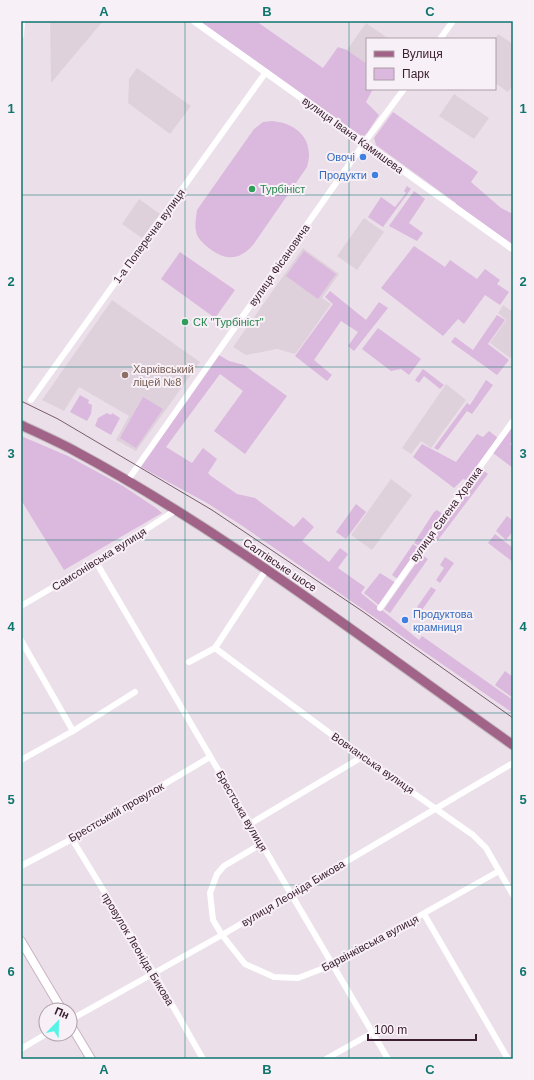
<svg xmlns="http://www.w3.org/2000/svg" width="534" height="1080" font-family="Arial,sans-serif">
	<rect width="100%" height="100%" fill="#ebe0e9"/>
	<g fill="#dfd1dc">
		<path d="M50,21H103L51,83Z"/>
		<path d="M366,23L389,39H367V64L347,50Z"/>
		<path d="M498,34L513,44V85L508,92L495,83V39Z"/>
		<path d="M137,68L191,106L170,134L128,103L129,79Z"/>
		<path d="M454,94L489,118L474,139L439,116Z"/>
		<path d="M139,199L160,214L142,238L122,224Z"/>
		<path d="M364,218L384,232L357,270L337,256Z"/>
		<path d="M303,248L339,274L322,298L331,304L302,345L295,354L277,349L246,355L233,347Z"/>
		<path d="M112,300L200,362L136,451L116,440L129,416L79,387L64,411L42,400Z"/>
		<path d="M503,305L513,312V354L510,358L490,343L506,320L498,313Z"/>
		<path d="M446,384L466,400L431,448L421,441L411,454L402,448Z"/>
		<path d="M391,479L412,495L372,550L351,535Z"/>
	</g>
	<g fill="#dbb8dd">
		<path d="M194,21H256L323,68L338,47L347,50L367,64V89H373L366,102L379,115L367,133L360,140Z"/>
		<path d="M393,112L478,172L471,182L501,208L513,214V249L453,207L456,203L376,145L374,138Z"/>
		<path d="M272,121C298,123 315,141 307,167L253,245C240,260 226,261 210,249C205,245 200,241 197,235C194,226 196,219 197,210L254,129L263,122Z"/>
		<path d="M407,186L411,189L383,227L368,217L381,197L395,207L406,193L404,191Z"/>
		<path d="M414,191L425,199L409,223L423,233L417,241L389,226Z"/>
		<path d="M414,246L445,267L450,260L477,279L485,269L500,280L497,284L509,292L500,305L485,295L464,324L458,319L443,336L381,288Z"/>
		<path d="M304,251L336,274L318,299L286,276Z"/>
		<path d="M180,252L235,290L215,318L161,279Z"/>
		<path d="M330,291L366,320L379,302L388,308L354,351L348,346L358,332L341,321L314,360L332,375L327,381L295,356L333,304L325,297Z"/>
		<path d="M497,315L505,320L488,344L509,360L497,375L451,342L455,337L473,350Z"/>
		<path d="M378,328L421,359L409,375L401,369L391,371L362,349Z"/>
		<path d="M219,355L229,361L244,365L287,396L245,454L214,431L243,391L220,374L166,447L192,463L203,448L217,459L208,473L211,476L237,494L255,498L294,527L303,517L314,527L302,541L329,562L340,548L348,554L338,568L365,587L361,593L419,640L422,636L513,700V713L241,525L207,503L139,466Z"/>
		<path d="M423,369L444,385L440,389L424,376L419,383L415,380Z"/>
		<path d="M486,380L493,385L472,414L467,411L438,450L434,448L467,403L470,405Z"/>
		<path d="M80,395L89,400L88,403L92,405L91,414L87,421L70,412Z"/>
		<path d="M143,397L163,409L136,448L120,438Z"/>
		<path d="M107,413L111,415L112,413L120,418L111,435L95,426L98,418Z"/>
		<path d="M513,426V440L510,444L513,447V468L493,453Z"/>
		<path d="M489,431L498,438L467,480L463,479L454,488L413,457L422,444L456,462L477,434L483,437Z"/>
		<path d="M21,436L68,456L123,486L156,508L162,513L64,570L21,500Z"/>
		<path d="M483,470L488,474L438,540L434,536Z"/>
		<path d="M356,504L366,512L346,539L336,532Z"/>
		<path d="M437,510L444,515L421,547L414,543L434,512Z"/>
		<path d="M507,516L513,521V531L506,540L496,531Z"/>
		<path d="M495,534L513,548V562L488,543Z"/>
		<path d="M413,544L420,549L399,580L392,575Z"/>
		<path d="M422,555L428,559L390,613L384,609Z"/>
		<path d="M445,557L454,563L440,583L436,580L444,568L440,565Z"/>
		<path d="M380,573L396,583L380,606L364,593Z"/>
		<path d="M431,587L436,590L422,610L417,607Z"/>
		<path d="M505,671L513,677V698L495,685Z"/>
	</g>
	<g fill="none" stroke-linecap="round" stroke-linejoin="round">
		<g stroke="#cbb3c4" stroke-width="10">
			<g id="secondary">
				<path d="M21,941L62,1010"/>
				<path d="M70,1024L91,1059"/>
			</g>
		</g>
		<g stroke="#c4bcc1" stroke-width="11">
			<path id="primary" d="M21,425C38,433 56,441 73,450C228,533 369,644 513,745"/>
		</g>
		<g stroke="#fff" stroke-width="6">
			<path d="M21,35L22,21"/>
			<path d="M440,39L453,21"/>
			<path d="M31,400L266,72"/>
			<path d="M128,480L364,143L404,89"/>
			<path d="M96,562L388,1059"/>
			<path d="M21,606L96,562L176,510"/>
			<path d="M380,608L445,515L513,421"/>
			<path d="M21,640L73,731"/>
			<path d="M215,648L362,757L473,835L486,848L513,895"/>
			<path d="M189,662L215,648L266,570"/>
			<path d="M21,760L73,731L135,692"/>
			<path d="M250,824L362,757"/>
			<path d="M72,839L154,973L203,1059"/>
			<path d="M261,844L224,866L217,874L210,893L213,920L222,935L245,964L274,977L298,978L332,965L499,871"/>
			<path d="M21,866L72,839L210,757"/>
			<path d="M424,914L508,1059"/>
			<path d="M70,1020L222,935L513,763"/>
			<path d="M21,1049L46,1034"/>
			<path d="M326,1059L372,1033"/>
		</g>
		<path stroke="#fff" stroke-width="7" d="M194,21L513,249"/>
		<use href="#secondary" stroke="#fff" stroke-width="8"/>
		<use href="#primary" stroke="#a26388" stroke-width="9"/>
		<path stroke="#785b6c" stroke-width="1" d="M21,401L58,419L212,510L362,611L513,718"/>
	</g>
	<path fill="none" stroke="#0f766e" stroke-width="1" stroke-opacity="0.55" d="M185,21V1059M349,21V1059M21,195H513M21,367H513M21,540H513M21,713H513M21,885H513"/>
	<g fill="#3f7fe0" stroke="#f8f0f7" stroke-width="1.5">
		<circle cx="363" cy="157" r="4"/>
		<circle cx="375" cy="175" r="4"/>
		<circle cx="405" cy="620" r="4"/>
	</g>
	<g fill="#2e9e5b" stroke="#f8f0f7" stroke-width="1.5">
		<circle cx="252" cy="189" r="4"/>
		<circle cx="185" cy="322" r="4"/>
	</g>
	<circle fill="#8d6e63" stroke="#f8f0f7" stroke-width="1.5" cx="125" cy="375" r="4"/>
	<g text-anchor="middle" dominant-baseline="central" stroke-width="4" stroke-linejoin="round" paint-order="stroke">
		<g font-size="11" fill="#3c2031" stroke="#f8f0f7">
			<text transform="translate(353 135) rotate(36)">вулиця Івана Камишева</text>
			<text transform="translate(149 236) rotate(-54)">1-а Поперечна вулиця</text>
			<text transform="translate(279 265) rotate(-55)">вулиця Фісановича</text>
			<text transform="translate(446 514) rotate(-54)">вулиця Євгена Храпка</text>
			<text transform="translate(99 559) rotate(-32)">Самсонівська вулиця</text>
			<text transform="translate(280 565) rotate(34)">Салтівське шосе</text>
			<text transform="translate(373 763) rotate(35)">Вовчанська вулиця</text>
			<text transform="translate(242 811) rotate(60)">Брестська вулиця</text>
			<text transform="translate(116 812) rotate(-30)">Брестський провулок</text>
			<text transform="translate(293 893) rotate(-31)">вулиця Леоніда Бикова</text>
			<text transform="translate(370 943) rotate(-28)">Барвінківська вулиця</text>
			<text transform="translate(138 949) rotate(59)">провулок Леоніда Бикова</text>
		</g>
		<g font-size="11" fill="#366cbe" stroke="#f8f0f7" text-anchor="end">
			<text x="355" y="157">Овочі</text>
			<text x="367" y="175">Продукти</text>
			<text x="413" y="614" text-anchor="start">Продуктова<tspan x="413" dy="13">крамниця</tspan></text>
		</g>
		<g font-size="11" fill="#27864d" stroke="#f8f0f7" text-anchor="start">
			<text x="260" y="189">Турбініст</text>
			<text x="193" y="322">СК "Турбініст"</text>
		</g>
		<g font-size="11" fill="#785e54" stroke="#f8f0f7" text-anchor="start">
			<text x="133" y="369">Харківський<tspan x="133" dy="13">ліцей №8</tspan></text>
		</g>
	</g>
	<rect width="534" height="1080" fill="none" stroke="#f8f0f7" stroke-width="44"/>
	<rect x="366" y="38" width="130" height="52" fill="#f8f0f7" stroke="#ad9da8"/>
	<rect x="374" y="51" width="20" height="6" fill="#a26388" stroke="#ad9da8"/>
	<text x="402" y="58" font-size="12" fill="#3c2031">Вулиця</text>
	<rect x="374" y="68" width="20" height="12" fill="#dbb8dd" stroke="#ad9da8"/>
	<text x="402" y="78" font-size="12" fill="#3c2031">Парк</text>
	<g transform="translate(58 1022) rotate(23)"><circle r="19" fill="#f8f0f7" stroke="#ad9da8"/>
	<path d="M0-3L7 15L0 10L-7 15Z" fill="#55f4e6"/>
	<text y="-6" font-size="11" font-weight="bold" text-anchor="middle" fill="#3c2031">Пн</text>
	</g>
	<path d="M368 1034v6h108v-6" fill="none" stroke="#3c2031" stroke-width="2"/>
	<text x="374" y="1034" font-size="12" fill="#3c2031" stroke="#f8f0f7" stroke-width="3" paint-order="stroke">100 m</text>
	<rect x="22" y="22" width="490" height="1036" fill="none" stroke="#0f766e" stroke-width="1.5"/>
	<g font-size="13" text-anchor="middle" font-weight="bold" fill="#0f766e">
		<text x="104" y="16">A</text>
		<text x="267" y="16">B</text>
		<text x="430" y="16">C</text>
		<text x="11" y="113">1</text>
		<text x="523" y="113">1</text>
		<text x="11" y="286">2</text>
		<text x="523" y="286">2</text>
		<text x="11" y="458">3</text>
		<text x="523" y="458">3</text>
		<text x="11" y="631">4</text>
		<text x="523" y="631">4</text>
		<text x="11" y="804">5</text>
		<text x="523" y="804">5</text>
		<text x="11" y="976">6</text>
		<text x="523" y="976">6</text>
		<text x="104" y="1074">A</text>
		<text x="267" y="1074">B</text>
		<text x="430" y="1074">C</text>
	</g>
</svg>
